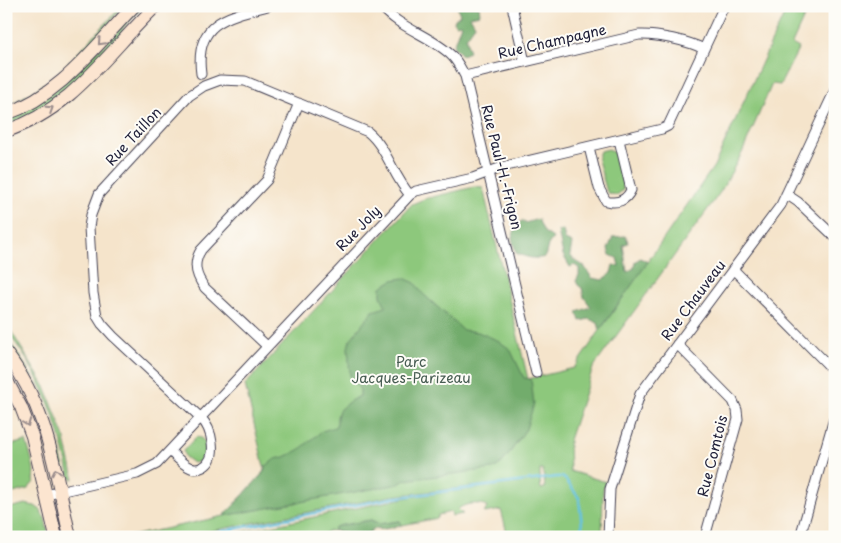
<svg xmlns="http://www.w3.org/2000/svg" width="841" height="543" font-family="'Playpen Sans',sans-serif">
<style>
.green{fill:#8dc87c;stroke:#58755c}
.forest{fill:#72ac6c;stroke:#4a6754}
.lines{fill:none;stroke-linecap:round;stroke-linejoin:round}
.stream{stroke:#64c2e2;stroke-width:2.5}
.street-casing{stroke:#423f51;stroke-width:11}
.secondary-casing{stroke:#423f51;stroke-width:14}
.street{stroke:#fff;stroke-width:9}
.secondary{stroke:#fce5d0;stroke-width:12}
.oneway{stroke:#9a8d8d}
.labels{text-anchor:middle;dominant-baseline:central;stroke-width:4;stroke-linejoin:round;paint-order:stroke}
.street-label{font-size:14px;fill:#22223b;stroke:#fdfcf7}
.park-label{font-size:14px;fill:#475c52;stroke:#fdfcf7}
</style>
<rect width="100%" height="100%" fill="#fdfcf7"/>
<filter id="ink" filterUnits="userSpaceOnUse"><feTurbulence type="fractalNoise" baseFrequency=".02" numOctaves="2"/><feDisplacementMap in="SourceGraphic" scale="10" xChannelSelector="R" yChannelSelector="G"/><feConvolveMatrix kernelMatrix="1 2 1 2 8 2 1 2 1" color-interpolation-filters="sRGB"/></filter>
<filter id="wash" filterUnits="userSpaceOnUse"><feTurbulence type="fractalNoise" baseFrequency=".0096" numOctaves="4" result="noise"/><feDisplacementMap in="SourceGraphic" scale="20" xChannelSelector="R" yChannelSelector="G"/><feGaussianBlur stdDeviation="1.12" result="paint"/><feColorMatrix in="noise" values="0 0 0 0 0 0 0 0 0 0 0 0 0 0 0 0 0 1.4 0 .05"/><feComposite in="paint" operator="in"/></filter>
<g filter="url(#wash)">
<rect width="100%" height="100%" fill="#f5e4cb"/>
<path class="green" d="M122,6H124C88,46 57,86 6,107L32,92L56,76Z
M140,6H144L123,28V34L82,78L47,106L6,126V119L103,46Z
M788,6H809L792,44L799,48L780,85L772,84L742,153L721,191L593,368L569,440L570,471L606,482L603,490L602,537H508L501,510L484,513L487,508L485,505C476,503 466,503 458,509L463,514L452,516L451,512L438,515V518L402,525L400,521L379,524L371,520L338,526L334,528V531H329L323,534L322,537H219L409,497L540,480L541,489L545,488L543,470H540V479L392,496L180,537H127L224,516L265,471L245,385L412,204L424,199L474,187L483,188L528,379L574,368L714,166Z
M609,149L616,154L623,183V190L617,195L610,194L607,192L598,160V156L600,151Z
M6,327L11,331L45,387L64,435L74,479L69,478C69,469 66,460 64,452C54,409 35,365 6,331Z
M6,337C36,376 54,421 64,469L63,473C51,424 38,383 6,342Z
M196,437L201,438L205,442L206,453L199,462L193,463L185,457L183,451Z
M26,441C30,454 36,468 33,480L34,482L28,489L6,495V446Z
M25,504L35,506L42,511L41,513L45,518L49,537H6V509Z"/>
<path class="forest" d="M457,6H479L480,14L470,16L475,25L466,38L469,52L462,55L453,46L461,24L456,25L454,22L455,19L460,15Z
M538,219L544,232L553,238L548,245L545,257C535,260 525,257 516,253L512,238L517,224L522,221L525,223Z
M563,230L565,240L572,243L570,255L574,260L584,266L592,278L603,280L611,273L613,265L619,266L617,258L610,255L608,249L613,237L625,236L627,239L628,243L623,245L627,272L634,268L635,262L640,258L648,262L600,330L598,323L589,319L580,321L577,312L591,307L584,297L582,288L578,285L576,281L579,275V268L574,265L570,267L563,255L558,231Z
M404,278L415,283L422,293L463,330L478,332L497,340L510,349L524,378L531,379L534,404L526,429L509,454L501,464L493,469L405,480L399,484L224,516L265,471V467L275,459L285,457L299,450L322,431L335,427L337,423V417L339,410L350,401L360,396V390L350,376L348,348L350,340L373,311L386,307L381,296V287L393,280Z
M371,520L379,524L400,521L402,525L380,530L379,528L371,530V532L348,537L347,533L334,531V528L338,526Z"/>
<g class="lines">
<path class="stream" d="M193,537L392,498L557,477H562L566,480L579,498L582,526L580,537"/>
</g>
</g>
<g filter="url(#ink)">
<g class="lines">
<g class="street-casing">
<path id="street" d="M381,6C400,29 432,36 452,56C458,62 461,69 465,76L536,373
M512,6L525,62
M201,74C194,22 227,16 268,6
M465,76L639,35C657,34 688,41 704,49
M589,147L599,188L606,201C617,204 626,201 631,190L619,140
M786,194L798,202L835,237
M733,269L835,372
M677,344L733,401L737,410L738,419L705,537
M267,346L205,288C196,276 192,264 201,250L267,180L299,103
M170,451C176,457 183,465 191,468C195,470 199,469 203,467C219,458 212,429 201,418L113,336L102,324L97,316L93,293L89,227L91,215L99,194L189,96L204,86L220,80L245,81L368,132C387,148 393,176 410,195
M46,495L137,474L157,464L410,195L416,191L473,178L502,167L662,129L668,126L724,6
M608,537L610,489L640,394L781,205L835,90
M800,537L835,415"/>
</g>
<g class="secondary-casing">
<path id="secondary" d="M6,114C61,95 95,46 134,6
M6,131C72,110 108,52 156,6
M6,353C48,408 55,471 70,537
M6,379L21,407L32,436L56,537"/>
</g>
<use href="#street" class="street"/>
<use href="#secondary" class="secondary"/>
</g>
<defs><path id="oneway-chevron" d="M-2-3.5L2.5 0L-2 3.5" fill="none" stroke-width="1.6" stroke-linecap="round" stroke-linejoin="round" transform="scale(1.25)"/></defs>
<g class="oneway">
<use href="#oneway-chevron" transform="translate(101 42) rotate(133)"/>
<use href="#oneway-chevron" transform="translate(50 109) rotate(-33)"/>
<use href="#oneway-chevron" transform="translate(27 423) rotate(69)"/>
<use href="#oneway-chevron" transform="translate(56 472) rotate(-102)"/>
</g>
</g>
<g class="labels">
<g class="street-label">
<text transform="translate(552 41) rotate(-13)">Rue Champagne</text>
<text transform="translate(133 136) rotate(-47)">Rue Taillon</text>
<text transform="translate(502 167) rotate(76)">Rue Paul-H.-Frigon</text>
<text transform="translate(358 228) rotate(-46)">Rue Joly</text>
<text transform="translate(693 300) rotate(-53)">Rue Chauveau</text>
<text transform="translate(712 456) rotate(-76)">Rue Comtois</text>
</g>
<g class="park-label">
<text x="411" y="361">Parc<tspan x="411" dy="16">Jacques-Parizeau</tspan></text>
</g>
</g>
<rect width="841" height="543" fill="none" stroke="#fdfcf7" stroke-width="25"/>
</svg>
